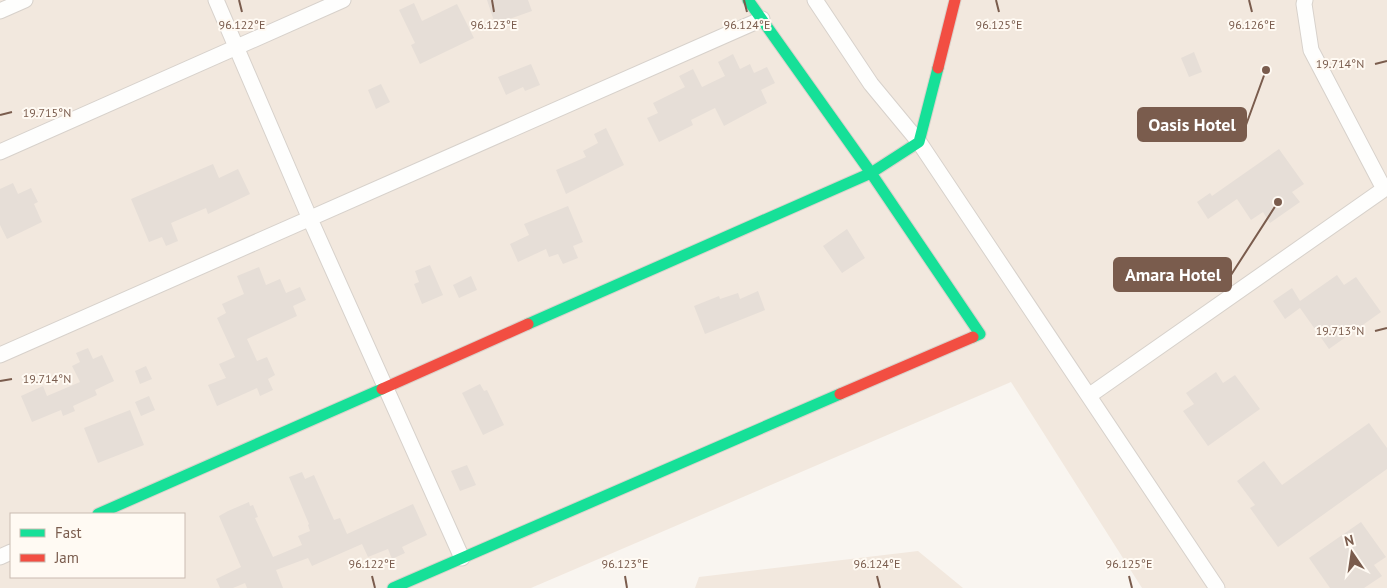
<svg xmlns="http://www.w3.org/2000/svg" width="1387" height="588" font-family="'PT Sans',sans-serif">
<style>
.residential{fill:#f2e8de;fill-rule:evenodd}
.building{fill:#e6ded7}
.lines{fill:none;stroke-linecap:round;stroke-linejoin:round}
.street-casing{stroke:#d7d1cb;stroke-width:17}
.fast-casing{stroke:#d9d2cb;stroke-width:13}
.jam-casing{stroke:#d9d2cb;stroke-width:13}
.street{stroke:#fefefd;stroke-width:15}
.fast{stroke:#16e098;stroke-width:11}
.jam{stroke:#f24e42;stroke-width:11}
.ticks{fill:none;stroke:#7a5c4d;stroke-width:2}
.ticks-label{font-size:12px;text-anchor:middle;fill:#7a5c4d;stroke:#fffaf3;stroke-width:4;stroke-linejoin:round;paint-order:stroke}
.leader{fill:none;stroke:#7a5c4d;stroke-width:2}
.callout-dot{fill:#7a5c4d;stroke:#fffaf3;stroke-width:2}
.callout{fill:#7a5c4d;stroke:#7a5c4d;stroke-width:2}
.callout-label{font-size:18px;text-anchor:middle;font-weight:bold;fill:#fff}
</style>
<rect width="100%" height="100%" fill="#f9f5f0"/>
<path class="residential" d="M0,0H1387V588H1142L1011,382L531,588H0ZM11,514H184V577H11Z
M918,551L963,588H695L699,577Z"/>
<path class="building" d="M487,0H528L532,11L495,24Z
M414,3L422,21L457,4L474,38L420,64L411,45L415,43L399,10Z
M1194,52L1202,72L1189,77L1181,58Z
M733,54L740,69L750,64L754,73L767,67L775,83L761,90L767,103L724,126L715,108L691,120L693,125L659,142L647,118L658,113L653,103L685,87L679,76L693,69L702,87L725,76L718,62Z
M531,64L540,85L525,91L523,87L506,95L498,77Z
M381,84L390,102L376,109L368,90Z
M606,128L624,165L566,194L556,170L586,157L583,151L598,143L594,134Z
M1279,149L1304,184L1292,192L1300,202L1270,223L1263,212L1251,220L1237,199L1208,219L1197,202L1210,193L1212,196Z
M213,164L219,178L238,169L250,194L208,214L206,208L171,223L178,241L166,246L162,237L149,242L131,199Z
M13,183L18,194L31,188L38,202L34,204L42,222L7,239L0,225V189Z
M568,206L583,242L573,246L578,258L563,264L558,254L549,257L546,249L518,262L510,244L529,235L524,224Z
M847,229L865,258L842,273L823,246Z
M430,265L443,295L422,304L414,284L419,282L415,271Z
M259,267L266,285L280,279L286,293L300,287L306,300L293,306L297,316L247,339L257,361L267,357L275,375L268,379L273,390L260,396L257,388L217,406L208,385L226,378L219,364L235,357L217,318L226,313L222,304L244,294L237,276Z
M1337,275L1344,285L1356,277L1381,312L1329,349L1300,308L1285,319L1273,301L1292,288L1300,301Z
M471,276L477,290L459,298L453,285Z
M758,291L765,310L705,334L694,306L719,296L720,299L738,293L740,299Z
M88,348L93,359L102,355L114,381L95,390L97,395L73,406L75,411L63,416L61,410L32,422L21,396L43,386L47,396L80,382L72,366L80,362L76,353Z
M146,366L152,379L140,384L135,371Z
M1216,372L1223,383L1235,375L1260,409L1208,446L1183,411L1194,404L1186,393Z
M480,384L484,391L487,390L504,425L483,435L462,393Z
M149,396L155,410L141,416L135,402Z
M130,410L144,445L98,463L84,428Z
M1369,423L1387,448V469L1278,547L1250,508L1255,505L1237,481L1264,461L1282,485Z
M467,465L476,485L460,491L451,471Z
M302,472L305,479L314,475L334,520L340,518L347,534L413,504L427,535L402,547L405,553L392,559L388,549L368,557L362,544L312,566L308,558L276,570L283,588H247L245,583L233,588H220L216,579L241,567L219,516L228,511L249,502L250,506L253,505L258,517L255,518L273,557L302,545L298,536L310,531L308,525L309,524L289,477Z
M1361,522L1386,557L1374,565L1382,576L1364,588H1330L1309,558Z"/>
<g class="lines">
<g class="street-casing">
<path id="street" d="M216,0L310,219L462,558
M815,0L871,84L919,142L1217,588
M1305,0L1304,4L1311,50L1384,189
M0,11L25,0
M0,152L343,0
M0,355L762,19
M1090,395L1387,187
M0,557L11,552"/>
</g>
<g class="fast-casing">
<path id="fast" d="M748,0L871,173L980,334L973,337
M528,324L871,173L919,142L938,68
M98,514L382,389
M393,588L840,394"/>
</g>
<g class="jam-casing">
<path id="jam" d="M938,68L955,0
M382,389L528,324
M840,394L973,337"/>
</g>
<use href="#street" class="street"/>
<use href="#fast" class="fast"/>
<use href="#jam" class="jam"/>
</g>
<path class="ticks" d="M239,0L242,12M492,0L494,12M744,0L747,12M996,0L999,12M1249,0L1252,12M1375,64L1387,61M0,115L12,112M1375,331L1387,328M0,381L12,379M372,576L375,588M625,576L627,588M877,576L880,588M1129,576L1132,588"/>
<g class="ticks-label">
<text x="242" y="29">96.122°E</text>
<text x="494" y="29">96.123°E</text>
<text x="747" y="29">96.124°E</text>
<text x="999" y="29">96.125°E</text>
<text x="1252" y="29">96.126°E</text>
<text x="1340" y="68">19.714°N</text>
<text x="47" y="117">19.715°N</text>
<text x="1340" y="335">19.713°N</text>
<text x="47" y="383">19.714°N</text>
<text x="372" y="568">96.122°E</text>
<text x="625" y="568">96.123°E</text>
<text x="877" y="568">96.124°E</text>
<text x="1129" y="568">96.125°E</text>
</g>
<path class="leader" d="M1266 70L1246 125M1278 202L1231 275"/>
<g class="callout-dot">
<circle cx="1266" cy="70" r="5"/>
<circle cx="1278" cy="202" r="5"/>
</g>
<g class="callout">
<rect x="1138" y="108" width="108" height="33" rx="5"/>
<rect x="1114" y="258" width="117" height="33" rx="5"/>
</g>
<g class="callout-label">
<text x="1192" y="131">Oasis Hotel</text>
<text x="1173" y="281">Amara Hotel</text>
</g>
<rect x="10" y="513" width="175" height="65" fill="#fffaf3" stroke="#cabbb1"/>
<rect x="20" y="529" width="25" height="8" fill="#16e098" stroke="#cabbb1"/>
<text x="55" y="538" font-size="15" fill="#7a5c4d">Fast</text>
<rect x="20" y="554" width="25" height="8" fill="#f24e42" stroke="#cabbb1"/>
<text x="55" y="563" font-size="15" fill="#7a5c4d">Jam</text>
<g transform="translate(1352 553) rotate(347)" stroke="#fffaf3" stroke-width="4" paint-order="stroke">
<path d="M0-4L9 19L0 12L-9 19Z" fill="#7a5c4d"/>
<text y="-8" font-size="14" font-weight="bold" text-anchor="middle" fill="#7a5c4d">N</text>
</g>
</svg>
